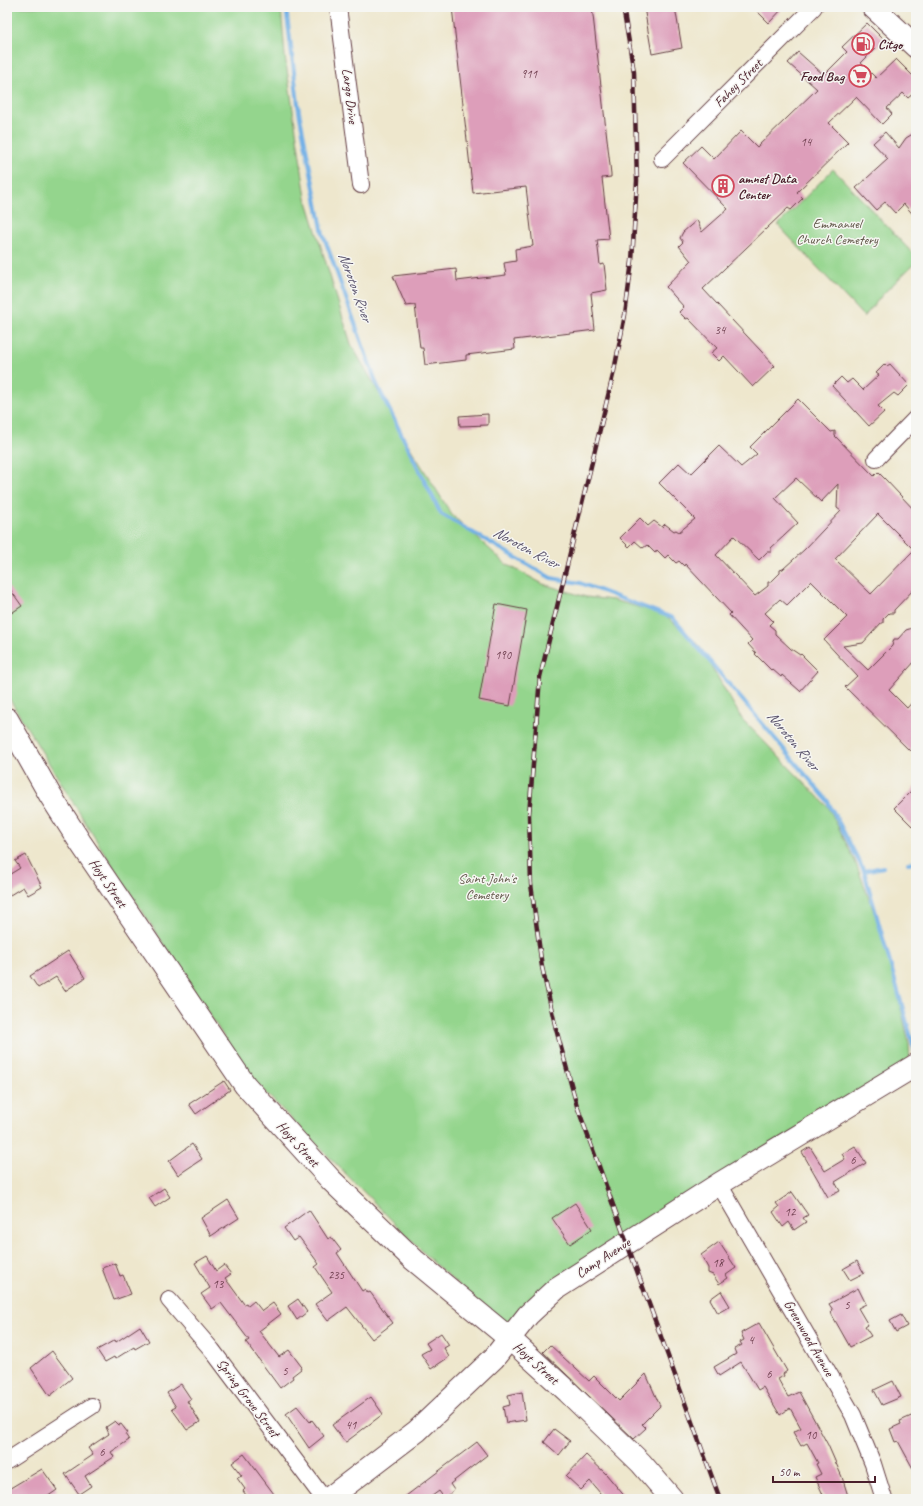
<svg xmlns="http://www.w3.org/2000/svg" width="923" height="1506" font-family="Caveat,sans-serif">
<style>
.green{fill:#94d58d;stroke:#6f7a5c}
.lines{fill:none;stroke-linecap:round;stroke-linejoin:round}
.stream{stroke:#74b1e6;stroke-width:4}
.building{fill:#dd9eba;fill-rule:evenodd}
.street-casing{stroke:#633d43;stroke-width:18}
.secondary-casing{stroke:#633d43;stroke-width:24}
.primary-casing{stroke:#633d43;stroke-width:24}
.street{stroke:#fff;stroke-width:16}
.secondary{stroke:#fff;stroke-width:22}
.primary{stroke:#fff;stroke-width:22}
.rail-casing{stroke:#4a1f2b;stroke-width:4.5}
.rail{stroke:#f6f6f2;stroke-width:3;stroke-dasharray:9;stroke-linecap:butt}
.labels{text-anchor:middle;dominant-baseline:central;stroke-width:3;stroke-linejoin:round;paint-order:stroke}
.number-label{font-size:12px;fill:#6f3f4f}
.poi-label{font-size:14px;font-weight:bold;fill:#4a1f2b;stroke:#f6f6f2;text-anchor:start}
.street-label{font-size:14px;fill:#4a1f2b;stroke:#f6f6f2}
.park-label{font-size:14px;fill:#605648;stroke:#f6f6f2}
.water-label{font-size:15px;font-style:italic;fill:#59526c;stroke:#f6f6f2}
</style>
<rect width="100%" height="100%" fill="#f6f6f2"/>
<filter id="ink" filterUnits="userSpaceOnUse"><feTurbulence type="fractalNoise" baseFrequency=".025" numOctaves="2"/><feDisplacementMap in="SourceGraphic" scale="8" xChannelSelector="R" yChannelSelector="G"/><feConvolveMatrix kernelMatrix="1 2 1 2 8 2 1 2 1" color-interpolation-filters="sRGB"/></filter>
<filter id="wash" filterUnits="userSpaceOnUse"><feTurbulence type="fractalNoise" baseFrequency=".012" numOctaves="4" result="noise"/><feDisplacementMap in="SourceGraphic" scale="16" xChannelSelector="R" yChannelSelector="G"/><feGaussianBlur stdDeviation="0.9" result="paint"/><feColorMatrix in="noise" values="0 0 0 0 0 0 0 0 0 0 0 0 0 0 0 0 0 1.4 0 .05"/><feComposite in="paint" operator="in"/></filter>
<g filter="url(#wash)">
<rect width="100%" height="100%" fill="#eee7cd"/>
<path class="green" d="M7,7H281L285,56L306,198L351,344L411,449L452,515L506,564L543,584L586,597L613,600L664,614L699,645L742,719L829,808L855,861L887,947L909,1043L910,1064L506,1328L434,1263L250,1077L98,843L7,695Z
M833,169L916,257V262L884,293L864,317L778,225Z"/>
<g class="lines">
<path class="stream" d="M286,7L299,112L323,234L377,385L441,514L551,578L580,583L673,618L827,800L864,871L916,1055
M908,863L916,862
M864,871L883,867"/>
</g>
<g id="blocks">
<path class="building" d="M452,7H592L611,174V177L602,178L609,239L597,240L600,265L604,264L607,290L591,293L595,330L514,340L515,349L466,355V360L425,365L423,348H420L415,305L406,306L393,276L456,269L457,281L506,275L504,263L516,261L515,249L533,246L526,187L473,193Z
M644,7H675L682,48L652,54Z
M753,7H784L769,23Z
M867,23L884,40L861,63L876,78L896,59L916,79V91L908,98L903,93L887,108L892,114L882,124L856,97L829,123L848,142L797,192L803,198L791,210L788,208L703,289L775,366L753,387L724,356L719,361L711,353L717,348L688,318L686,319L679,312L684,307L666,287L691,261L679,246L683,242L680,238L683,232L697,220L702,232L728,209L683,163L701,146L714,159L741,131L757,147L817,89L788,63L798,52L824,75L847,52L842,47Z
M885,132L899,148L906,138L916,132V218L904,204L895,213L885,202L876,210L856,188L888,159L873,143Z
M885,364L887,366L890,364L909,385L898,396L894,393L878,406L884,412L869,426L832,386L841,377L847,383L852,379L863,390L879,375L876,373Z
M798,399L831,432L835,431V436L874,476L878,472L885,479L916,512V587L894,610V613H889L883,619V623H881L863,643L843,646L868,670L892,646L894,639H898L906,630L916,627V660L889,690L907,708L916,698V745L910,751L845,687L857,676L824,640L847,617L811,581L787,605L780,599L765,613L773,621L769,625L775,630V634L791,649L800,655L801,654L818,671L800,691L782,675L781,677L772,669L771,670L755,654L756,653L748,644L752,640L729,615L731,613L685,564L684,566L679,561L676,563L668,555L665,558L657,550L655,553L647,545L643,548L635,541L629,547L620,538L640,518L648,526L654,521L662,527L665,524L674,531L676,530L679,532L695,519L659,483L679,463L691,474L719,446L741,467L757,454L750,447ZM796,478L821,502L838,484L837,508L841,511L805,549L783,569L780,570V573L771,582H768V586L755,596L716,555L734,536L759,560L767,552H771V548L798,523L775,498ZM878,514L914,550L871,594L835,559Z
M488,414V425L460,426L459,416Z
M7,585L22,606L7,616Z
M496,604L527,610L510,706L479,700Z
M916,786V830L894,808Z
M26,855L42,887L28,895L23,887L10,895L7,889V876L20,868L15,861Z
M68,951L85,978L65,991L56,977L38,988L30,976Z
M224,1081L230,1090L196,1114L189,1104Z
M192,1144L202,1159L178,1175L169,1161Z
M855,1146L866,1163L835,1182L840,1191L828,1197L802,1152L810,1147L825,1171L845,1159L842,1154Z
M164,1188L170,1197L155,1207L149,1198Z
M792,1192L808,1215L803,1218L806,1222L794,1230L789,1222L783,1227L773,1212L779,1207L776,1203Z
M228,1200L239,1218L211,1236L201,1218Z
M575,1203L592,1229L570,1244L552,1218Z
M309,1210L328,1239L331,1237L341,1250L337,1253L362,1291L365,1289L368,1293L370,1292L393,1323L372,1339L347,1307L328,1321L315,1304L332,1292L315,1267L319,1264L299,1237L293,1241L284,1228Z
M719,1242L736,1268L726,1275L728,1278L719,1284L713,1275L708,1273V1268L701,1255Z
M207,1256L216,1271L224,1265L231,1274L225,1278L244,1304L246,1303L248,1306L254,1301L262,1311L273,1303L281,1314L259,1331L279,1357L289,1350L301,1366L300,1367L301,1369L292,1376L293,1378L280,1388L246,1342L249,1340L221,1303L212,1309L201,1294L210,1288L195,1263Z
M857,1261L864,1273L850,1280L843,1269Z
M115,1263L120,1276L123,1275L131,1294L114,1300L102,1268Z
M858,1288L866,1304L858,1308L868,1325L865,1327L871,1336L850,1347L832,1315L831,1311L833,1310L829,1304Z
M721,1291L730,1306L718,1313L710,1299Z
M298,1299L307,1312L297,1320L288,1306Z
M901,1315L907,1326L896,1332L890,1321Z
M759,1323L787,1371L783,1374L784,1376L778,1379L788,1397L799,1392L828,1445L842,1477L849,1499H825L815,1477L821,1474L816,1464L818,1463L807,1443L801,1446L793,1432L801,1428L790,1408L780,1415L763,1387L758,1390L741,1362L719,1376L714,1367L736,1354L734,1349L742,1345L740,1342L744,1340L741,1333Z
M140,1326L149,1341L135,1349L134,1347L115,1359L114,1357L105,1362L97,1350L115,1340L116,1342Z
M441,1333L449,1345L444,1348L449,1357L431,1369L421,1354L430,1349L426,1343Z
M550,1345L589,1381L594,1376L619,1401L646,1374L660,1406L642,1424L646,1428L634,1439L543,1352Z
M52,1351L72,1378L50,1396L31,1368Z
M893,1381L901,1397L882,1405L874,1390Z
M181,1384L191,1399L187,1401L200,1422L187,1430L172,1409L176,1407L167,1393Z
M522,1392L526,1420L506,1423L503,1407L510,1405L508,1395Z
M371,1397L383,1414L346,1442L344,1441L332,1425Z
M297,1406L310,1422L312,1420L324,1436L309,1448L286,1414Z
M916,1414V1474L898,1441L895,1442L890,1429L901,1424L900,1421Z
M115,1421L119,1425L121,1424L128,1433L125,1434L129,1440L111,1452L114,1457L85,1476L91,1486L79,1494L65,1474L93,1455L88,1448L109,1434L106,1427Z
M554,1429L570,1441L559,1455L544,1442Z
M477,1442L487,1455L450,1484L454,1490L444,1498L439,1491L428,1499H402Z
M244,1454L274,1494L267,1499H249L243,1491L245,1489L237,1478L242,1476L232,1463Z
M586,1455L606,1474L627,1499H605L590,1481L581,1490L566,1476Z
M42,1469L57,1490L44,1499H7V1490Z"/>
</g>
</g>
<g filter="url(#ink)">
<use href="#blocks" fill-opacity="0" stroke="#633d43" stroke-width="1"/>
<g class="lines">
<g class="street-casing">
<path id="street" d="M338,7L361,185
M662,159L814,7
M876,459L916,418
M719,1184L853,1415L873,1464L884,1499
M169,1300L212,1350L324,1499
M7,1461L92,1406"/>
</g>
<g class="secondary-casing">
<path id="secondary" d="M873,7L916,47
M328,1499L417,1431L494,1358L528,1315L557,1288L719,1184L916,1065"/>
</g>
<g class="primary-casing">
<path id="primary" d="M7,719L50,795L80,842L245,1085L331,1180L414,1260L510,1339L568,1392L641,1463L672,1499"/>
</g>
<use href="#street" class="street"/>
<use href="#secondary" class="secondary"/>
<use href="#primary" class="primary"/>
<g class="rail-casing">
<path id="rail" d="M623,7L634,72L637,181L632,261L625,315L614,371L540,677L529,815L531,884L542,967L556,1029L577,1106L720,1499"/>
</g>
<use href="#rail" class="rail"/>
</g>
</g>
<defs>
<g id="fuel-ring" transform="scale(1.15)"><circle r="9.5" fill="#f6f6f2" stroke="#d1495b" stroke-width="1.5"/><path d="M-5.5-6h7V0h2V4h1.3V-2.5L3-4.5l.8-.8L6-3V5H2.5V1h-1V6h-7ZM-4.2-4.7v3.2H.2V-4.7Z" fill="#d1495b"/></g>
<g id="supermarket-ring" transform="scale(1.15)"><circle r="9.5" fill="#f6f6f2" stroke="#d1495b" stroke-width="1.5"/><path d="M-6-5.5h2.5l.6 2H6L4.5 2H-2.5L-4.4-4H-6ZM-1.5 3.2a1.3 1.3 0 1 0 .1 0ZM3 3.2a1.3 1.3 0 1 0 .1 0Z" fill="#d1495b"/></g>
<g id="building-ring" transform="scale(1.15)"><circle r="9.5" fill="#f6f6f2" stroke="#d1495b" stroke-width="1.5"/><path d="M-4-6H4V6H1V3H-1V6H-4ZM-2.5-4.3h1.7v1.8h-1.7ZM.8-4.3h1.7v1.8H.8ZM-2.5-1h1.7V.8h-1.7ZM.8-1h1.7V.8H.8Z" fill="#d1495b"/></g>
</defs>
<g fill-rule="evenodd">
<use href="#fuel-ring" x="863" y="44"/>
<use href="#supermarket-ring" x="860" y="76"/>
<use href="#building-ring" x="723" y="186"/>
</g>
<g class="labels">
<g class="number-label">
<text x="529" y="74">911</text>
<text x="806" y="142">14</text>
<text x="720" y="330">34</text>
<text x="503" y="655">190</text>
<text x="853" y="1160">6</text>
<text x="790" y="1212">12</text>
<text x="718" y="1263">18</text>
<text x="336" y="1275">235</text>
<text x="218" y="1284">13</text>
<text x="847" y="1305">5</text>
<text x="751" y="1340">4</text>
<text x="285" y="1371">5</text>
<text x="769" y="1374">6</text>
<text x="351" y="1425">41</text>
<text x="811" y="1435">10</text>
<text x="102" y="1452">6</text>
</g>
<g class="poi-label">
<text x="878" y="44">Citgo</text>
<text x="844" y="76" text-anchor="end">Food Bag</text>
<text x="738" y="178">amnet Data<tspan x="738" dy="16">Center</tspan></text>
</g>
<g class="street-label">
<text transform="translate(738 83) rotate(-45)">Fahey Street</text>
<text transform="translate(350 96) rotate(83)">Largo Drive</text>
<text transform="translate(108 883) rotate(56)">Hoyt Street</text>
<text transform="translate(298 1144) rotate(48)">Hoyt Street</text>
<text transform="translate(603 1258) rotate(-33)">Camp Avenue</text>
<text transform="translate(809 1338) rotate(60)">Greenwood Avenue</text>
<text transform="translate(536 1363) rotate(42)">Hoyt Street</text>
<text transform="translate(248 1398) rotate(53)">Spring Grove Street</text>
</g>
<g class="park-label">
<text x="837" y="223">Emmanuel<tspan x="837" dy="16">Church Cemetery</tspan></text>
<text x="487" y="878">Saint John's<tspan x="487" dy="16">Cemetery</tspan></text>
</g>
<g class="water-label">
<text transform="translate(355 287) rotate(70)">Noroton River</text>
<text transform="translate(526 548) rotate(28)">Noroton River</text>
<text transform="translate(793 741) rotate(50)">Noroton River</text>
</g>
</g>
<rect width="923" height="1506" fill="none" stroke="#f6f6f2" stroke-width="24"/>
<path d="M773 1476v6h102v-6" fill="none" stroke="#4a1f2b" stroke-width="2"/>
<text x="779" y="1476" font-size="12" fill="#4a1f2b" stroke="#f6f6f2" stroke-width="3" paint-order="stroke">50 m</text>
</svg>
